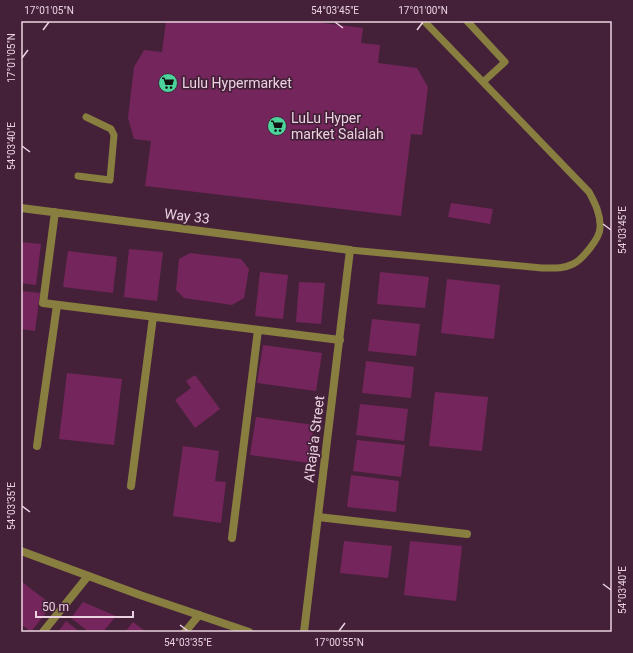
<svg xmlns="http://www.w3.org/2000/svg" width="633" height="653" font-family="Roboto,sans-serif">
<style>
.building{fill:#74255c}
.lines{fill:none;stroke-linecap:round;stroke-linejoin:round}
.service{stroke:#877e3f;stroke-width:7}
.minor{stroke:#877e3f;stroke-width:8}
.tertiary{stroke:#877e3f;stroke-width:8}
.ticks{fill:none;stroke:#ead2e0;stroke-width:1.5}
.labels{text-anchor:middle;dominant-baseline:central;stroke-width:3.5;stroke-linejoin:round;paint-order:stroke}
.poi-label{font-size:14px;fill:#ead2e0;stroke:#452139;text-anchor:start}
.street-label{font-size:14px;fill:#ead2e0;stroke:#452139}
.neatline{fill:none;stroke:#ead2e0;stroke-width:1.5}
.ticks-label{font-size:10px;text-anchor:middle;fill:#ead2e0}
</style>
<rect width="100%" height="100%" fill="#452139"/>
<path class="building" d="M166,21H306L363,28L361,43L380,45L378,63L417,68L428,87L422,135L411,134L401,216L145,186L151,141L134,139L128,118L134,67L144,50L162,52Z
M451,203L493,209L490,224L448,217Z
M21,242L41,244L36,285L21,283Z
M129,249L163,252L157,301L124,297Z
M68,251L117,257L113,293L63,287Z
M190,253L241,259L249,269L244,298L232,305L184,298L176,290L179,259Z
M260,272L288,275L283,319L255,316Z
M380,272L429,277L425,308L377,304Z
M447,279L500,285L494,339L441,333Z
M299,282L325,283L321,324L296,322Z
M21,291L40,293L35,331L21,329Z
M372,319L420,324L416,356L368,351Z
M263,345L322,353L316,391L257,383Z
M366,361L414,367L411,398L362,393Z
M67,373L122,379L114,445L59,439Z
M195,375L220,409L195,428L175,400L191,388L186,381Z
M435,392L488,397L482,451L429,446Z
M360,404L408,409L404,441L356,435Z
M256,417L314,425L309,463L250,455Z
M357,440L405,445L401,477L353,471Z
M183,446L219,451L215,481L226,482L221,523L173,516Z
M351,475L399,481L396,512L347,507Z
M344,541L392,546L388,578L340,573Z
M410,541L462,546L456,601L404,595Z
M22,582L52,605L31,632L21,624V584Z
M83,602L116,616L103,632H89L71,618Z
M66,621L80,632H58Z
M133,622L146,632H125Z"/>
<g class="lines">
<path class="service" d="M467,21L505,62L483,82
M78,176L110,180L114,135L111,129L86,117
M350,250L542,268C553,268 563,269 573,264C582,260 600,238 600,228C601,215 595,203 589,192L424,21"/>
<path class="minor" d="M21,208L350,250L304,632
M55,212L43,303L340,340
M37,446L57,305
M131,486L153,317
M318,517L467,534
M232,538L258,330
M43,632L88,576
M185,632L199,615"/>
<path class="tertiary" d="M21,551L140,595L249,632"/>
</g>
<path class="ticks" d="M335,22L343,28M43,30L49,22M417,30L423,22M22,58L28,50M22,146L30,152M603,224L611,230M22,506L30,512M603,584L611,590M180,625L188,631M339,631L345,623"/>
<defs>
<g id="supermarket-disc" transform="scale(1)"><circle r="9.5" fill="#4cd39b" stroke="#452139"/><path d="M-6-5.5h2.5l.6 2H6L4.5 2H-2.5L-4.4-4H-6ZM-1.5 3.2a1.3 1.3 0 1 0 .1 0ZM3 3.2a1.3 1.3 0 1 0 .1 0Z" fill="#111"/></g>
</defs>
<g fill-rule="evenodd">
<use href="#supermarket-disc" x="168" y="83"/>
<use href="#supermarket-disc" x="277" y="126"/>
</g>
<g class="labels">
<g class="poi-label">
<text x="182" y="83">Lulu Hypermarket</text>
<text x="291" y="118">LuLu Hyper<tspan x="291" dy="16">market Salalah</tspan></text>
</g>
<g class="street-label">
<text transform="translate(187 216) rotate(7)">Way 33</text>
<text transform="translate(314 439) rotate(-83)">A'Raja'a Street</text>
</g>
</g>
<rect width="633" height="653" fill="none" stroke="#452139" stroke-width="44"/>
<path d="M36 611v6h97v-6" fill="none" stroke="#ead2e0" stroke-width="2"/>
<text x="42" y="611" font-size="12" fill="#ead2e0" stroke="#452139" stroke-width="3" paint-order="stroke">50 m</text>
<rect x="22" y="22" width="589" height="609" class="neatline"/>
<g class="ticks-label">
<text x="49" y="14">17°01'05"N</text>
<text x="335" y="14">54°03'45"E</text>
<text x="423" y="14">17°01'00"N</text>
<text transform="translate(11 58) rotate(-90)" y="4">17°01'05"N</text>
<text transform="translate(11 146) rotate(-90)" y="4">54°03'40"E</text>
<text transform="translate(622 230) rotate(-90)" y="4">54°03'45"E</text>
<text transform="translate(11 506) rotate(-90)" y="4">54°03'35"E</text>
<text transform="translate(622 590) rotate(-90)" y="4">54°03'40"E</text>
<text x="188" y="646">54°03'35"E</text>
<text x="339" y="646">17°00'55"N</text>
</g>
</svg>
